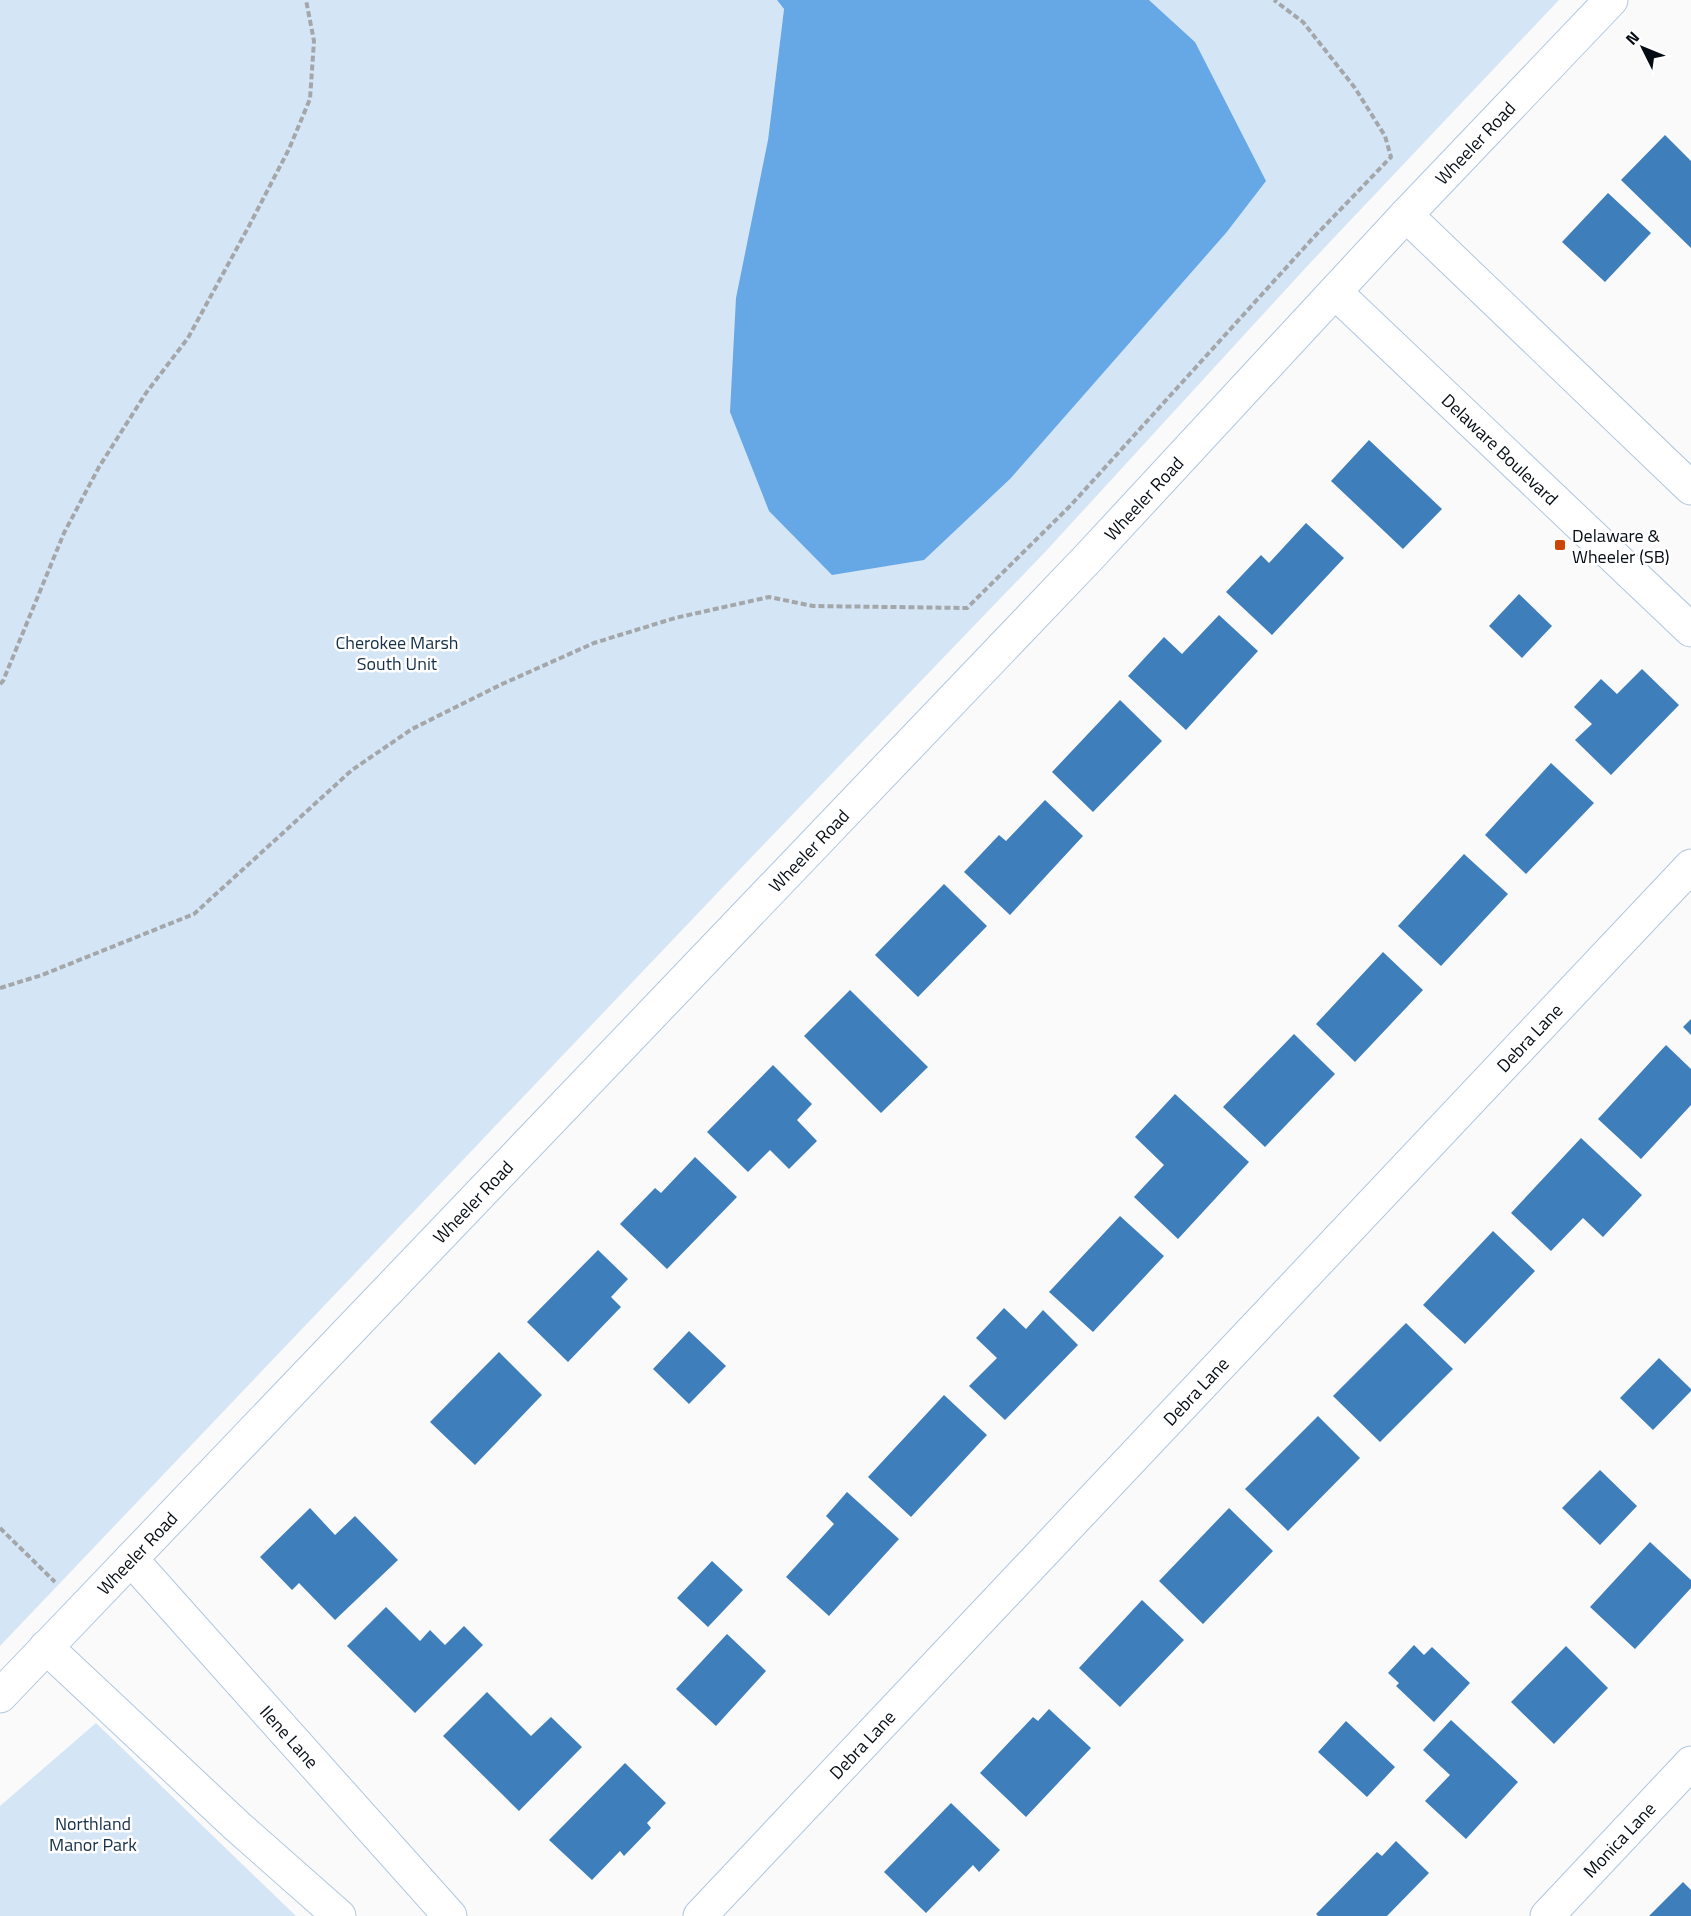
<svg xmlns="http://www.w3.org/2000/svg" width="1691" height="1916" font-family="'Titillium Web',sans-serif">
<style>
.green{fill:#d4e5f6}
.water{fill:#66a7e6}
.building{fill:#3e7ebb}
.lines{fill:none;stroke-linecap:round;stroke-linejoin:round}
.minor-casing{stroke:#b0c7de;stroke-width:35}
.tertiary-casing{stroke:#b0c7de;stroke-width:35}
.path{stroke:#a4a7aa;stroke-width:4;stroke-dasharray:6 3;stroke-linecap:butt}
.minor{stroke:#fff;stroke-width:33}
.tertiary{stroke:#fff;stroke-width:33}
.poi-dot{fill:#cb4507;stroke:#fff;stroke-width:2}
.labels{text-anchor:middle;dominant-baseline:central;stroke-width:5;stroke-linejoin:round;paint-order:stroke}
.street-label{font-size:18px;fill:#050c14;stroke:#fff}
.poi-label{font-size:18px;fill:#050c14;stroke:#fff;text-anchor:start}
.park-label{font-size:18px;fill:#142f49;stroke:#fff}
</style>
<rect width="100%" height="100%" fill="#fafafa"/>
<path class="green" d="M0,0H777L784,9L768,140L1011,478L1226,233L1195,42L1149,0H1559L1311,262L1046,551L743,866L0,1646Z
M96,1723L296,1916H0V1806Z"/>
<path class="water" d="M777,0H1149L1195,42L1266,181L1226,233L1011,478L924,560L832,575L769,511L730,412L736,298L768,140L784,9Z"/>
<path class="building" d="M1665,135L1691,161V248L1621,180Z
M1608,193L1651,233L1605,282L1562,242Z
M1369,440L1442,509L1403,549L1331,481Z
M1306,523L1344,558L1272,635L1226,592L1261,555L1269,563Z
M1519,594L1552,626L1522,658L1489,626Z
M1219,615L1258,651L1186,730L1128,676L1164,637L1182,654Z
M1642,669L1679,705L1611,775L1575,740L1592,724L1574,707L1601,679L1617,694Z
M1120,700L1162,741L1093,812L1052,772Z
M1551,763L1594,803L1526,874L1485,835Z
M1045,800L1083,836L1010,915L964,872L999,835L1006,841Z
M1464,854L1508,894L1441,966L1398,926Z
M944,884L987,926L918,997L875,955Z
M1383,952L1423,990L1355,1062L1316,1024Z
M850,990L928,1067L881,1113L804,1036Z
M1691,1019V1035L1683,1027Z
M1294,1034L1335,1074L1265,1147L1223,1107Z
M1666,1045L1691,1069V1105L1641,1159L1598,1119Z
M773,1065L812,1104L797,1120L817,1141L789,1169L770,1150L748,1172L707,1132Z
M1175,1094L1249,1162L1178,1239L1134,1197L1164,1165L1135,1137Z
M1581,1138L1642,1195L1603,1237L1583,1218L1551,1251L1511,1213Z
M695,1157L737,1197L667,1269L620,1224L655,1188L661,1193Z
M1120,1216L1164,1256L1093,1332L1049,1292Z
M1493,1231L1535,1271L1465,1344L1423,1305Z
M598,1250L628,1279L611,1297L621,1307L568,1362L527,1322Z
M1004,1308L1026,1329L1043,1310L1078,1345L1005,1420L969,1386L997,1358L976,1338Z
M1406,1323L1453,1369L1380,1442L1333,1396Z
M689,1331L726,1366L689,1404L653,1369Z
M499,1352L542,1395L475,1465L430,1422Z
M1659,1358L1691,1389V1391L1653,1430L1620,1398Z
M944,1395L987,1435L911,1517L868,1477Z
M1318,1416L1360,1458L1288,1531L1245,1489Z
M1600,1470L1637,1506L1600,1545L1562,1508Z
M847,1492L899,1539L829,1616L786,1577L834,1524L826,1516Z
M310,1508L335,1535L355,1516L398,1560L335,1620L299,1583L292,1590L260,1557Z
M1229,1508L1273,1551L1203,1624L1159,1581Z
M1650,1542L1691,1580V1588L1635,1649L1590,1607Z
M712,1561L743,1590L708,1627L677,1598Z
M1142,1600L1184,1640L1120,1707L1079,1668Z
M386,1607L420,1641L430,1630L445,1645L464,1626L483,1645L415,1713L347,1646Z
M727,1634L766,1671L716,1726L676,1689Z
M1414,1645L1424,1655L1432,1647L1470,1683L1434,1722L1396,1686L1399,1683L1388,1673Z
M1566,1646L1608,1688L1554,1744L1511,1702Z
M487,1692L531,1736L551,1717L582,1747L519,1811L443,1736Z
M1049,1709L1091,1748L1026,1817L980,1773L1033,1717L1038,1721Z
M1451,1720L1518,1782L1466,1839L1425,1801L1450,1775L1423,1750Z
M1346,1721L1395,1767L1367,1797L1318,1752Z
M625,1763L666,1803L647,1823L651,1828L624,1856L620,1851L592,1880L549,1840Z
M951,1803L1000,1850L979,1872L973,1865L926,1913L884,1872Z
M1396,1841L1429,1873L1387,1916H1318L1316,1914L1377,1852L1382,1856Z
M1683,1882L1691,1890V1916H1649Z"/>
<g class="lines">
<g class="minor-casing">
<g id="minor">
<path d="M1406,215L1691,488"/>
<path id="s1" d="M1335,292L1691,630"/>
<path id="s2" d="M131,1559L450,1916"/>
<path d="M46,1647L237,1826L339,1916"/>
<path id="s3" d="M700,1916L1691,866"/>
<path id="s4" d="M1547,1916L1691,1763"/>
</g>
</g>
<g class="tertiary-casing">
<g id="tertiary">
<path id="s5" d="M0,1696L1089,557L1406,215L1611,0"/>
</g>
</g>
<path class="path" d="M0,684L3,681L64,533L99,467L146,393L188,338L249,226L289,149L310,99L314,41L306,0
M0,988L42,975L194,914L352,770L412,729L500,685L594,643L675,618L769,597L813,606L967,608L1071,505L1313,238L1391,157L1385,136L1355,88L1303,22L1274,0
M0,1528L55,1582"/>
<use href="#minor" class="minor"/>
<use href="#tertiary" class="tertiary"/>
</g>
<rect class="poi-dot" x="1554" y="539" width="12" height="12" rx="3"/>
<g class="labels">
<g class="street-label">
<text stroke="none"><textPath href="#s5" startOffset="2142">Wheeler Road</textPath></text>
<text stroke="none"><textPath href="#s1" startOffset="228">Delaware Boulevard</textPath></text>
<text stroke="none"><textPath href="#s5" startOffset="1656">Wheeler Road</textPath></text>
<text stroke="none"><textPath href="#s5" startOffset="1170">Wheeler Road</textPath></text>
<text stroke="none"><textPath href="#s3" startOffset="1208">Debra Lane</textPath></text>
<text stroke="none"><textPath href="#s5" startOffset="684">Wheeler Road</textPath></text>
<text stroke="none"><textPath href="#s3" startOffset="722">Debra Lane</textPath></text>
<text stroke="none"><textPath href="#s5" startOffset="198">Wheeler Road</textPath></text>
<text stroke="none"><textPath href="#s2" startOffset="238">Ilene Lane</textPath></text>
<text stroke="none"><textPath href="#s3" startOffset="236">Debra Lane</textPath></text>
<text stroke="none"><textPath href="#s4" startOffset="105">Monica Lane</textPath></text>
</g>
<g class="poi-label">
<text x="1572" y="535">Delaware &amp;<tspan x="1572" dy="21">Wheeler (SB)</tspan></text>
</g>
<g class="park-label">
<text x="397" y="642">Cherokee Marsh<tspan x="397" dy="21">South Unit</tspan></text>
<text x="93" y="1823">Northland<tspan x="93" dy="21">Manor Park</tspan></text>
</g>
</g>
<g transform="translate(1643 48) rotate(313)" stroke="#ffffff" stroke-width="4.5" paint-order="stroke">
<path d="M0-4.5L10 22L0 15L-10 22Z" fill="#050c14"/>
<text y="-9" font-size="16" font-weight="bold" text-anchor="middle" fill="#050c14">N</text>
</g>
</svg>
